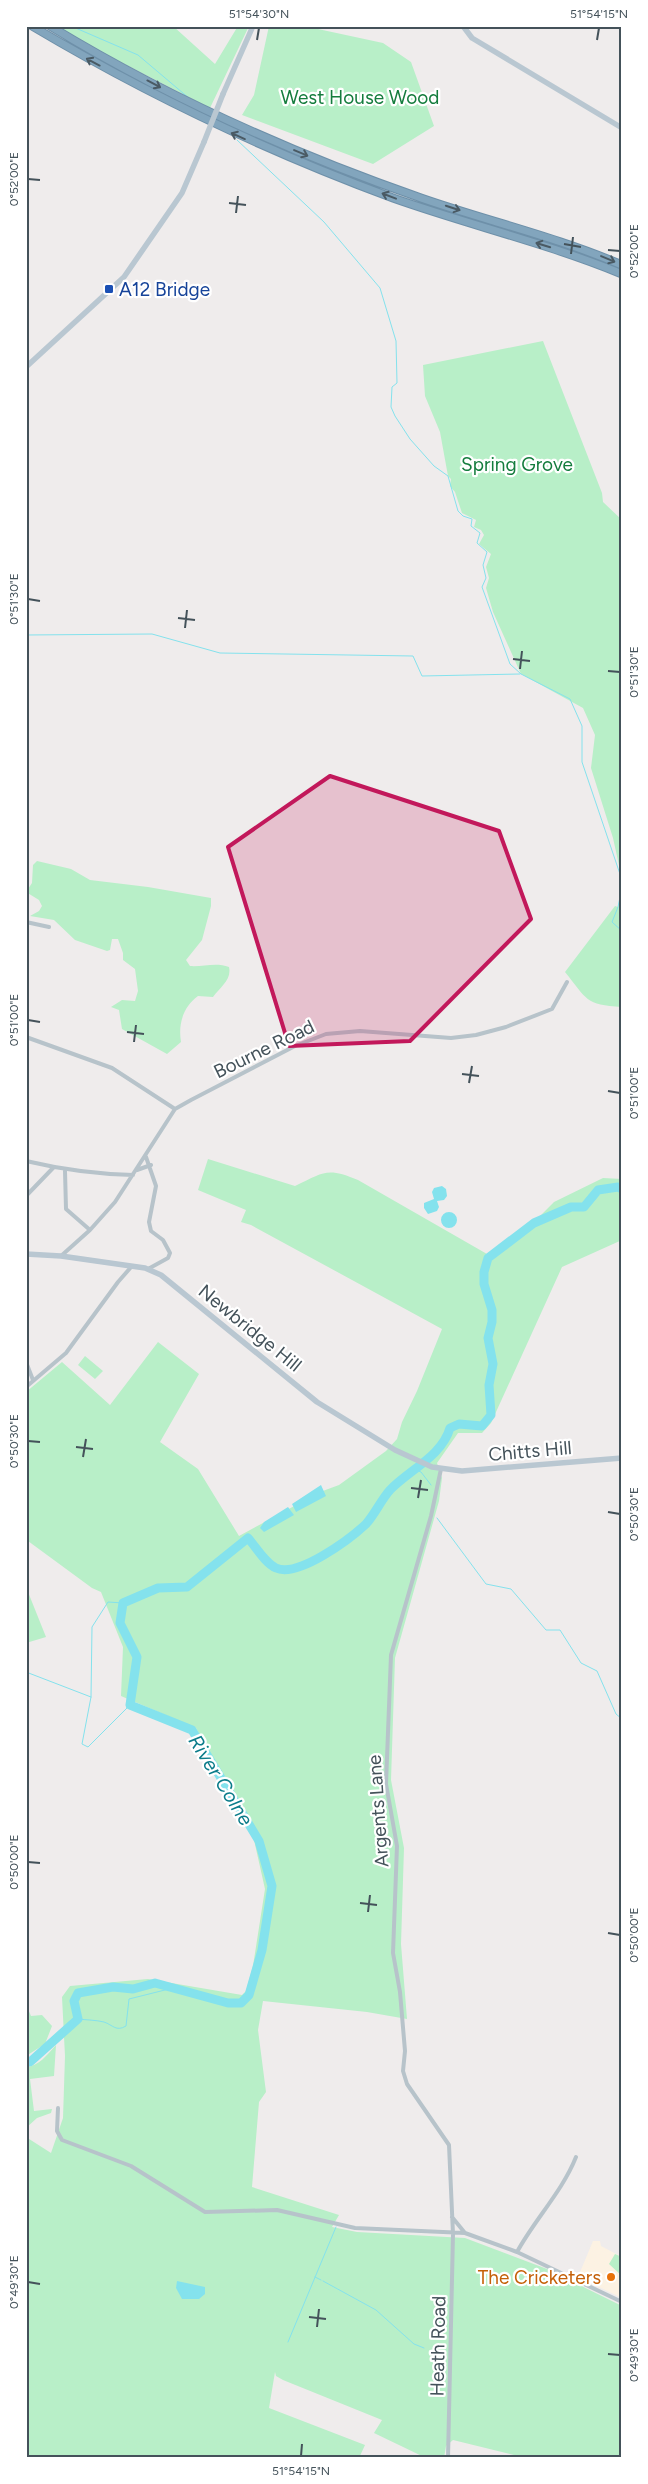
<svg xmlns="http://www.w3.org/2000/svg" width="648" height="2484" font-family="Figtree,sans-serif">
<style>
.commercial{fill:#fcf2e3}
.green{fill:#b8efc8}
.water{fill:#84e2ed}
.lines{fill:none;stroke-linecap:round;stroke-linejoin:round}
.stream{stroke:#84e2ed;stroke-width:1}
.river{stroke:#84e2ed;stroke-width:9}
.highway-casing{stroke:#6e90a9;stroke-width:9}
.street{stroke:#b7c3ca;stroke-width:4}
.secondary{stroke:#b9c7d1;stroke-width:5.5}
.highway{stroke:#82a5bd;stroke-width:7}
.secondary-bridge{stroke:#b9c7d1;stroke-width:5.5}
.oneway{stroke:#4a5a64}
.marked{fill:#c2185b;fill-opacity:0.2;stroke:#c2185b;stroke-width:4;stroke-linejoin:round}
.ticks{fill:none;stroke:#44525a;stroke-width:2}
.transit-dot{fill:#1a4fb4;stroke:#fff;stroke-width:2}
.food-dot{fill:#e8710a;stroke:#fff;stroke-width:2}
.labels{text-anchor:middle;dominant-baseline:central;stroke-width:4.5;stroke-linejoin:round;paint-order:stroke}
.park-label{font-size:19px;fill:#147c3d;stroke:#fff}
.transit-label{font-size:19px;fill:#164399;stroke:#fff;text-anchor:start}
.street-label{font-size:19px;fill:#44525a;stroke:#fff}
.food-label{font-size:19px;fill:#c56008;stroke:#fff;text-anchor:end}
.water-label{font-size:20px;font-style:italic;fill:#0b7c8a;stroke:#fff}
.neatline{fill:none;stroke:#44525a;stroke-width:2}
.ticks-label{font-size:12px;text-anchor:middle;fill:#44525a}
</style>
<rect width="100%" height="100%" fill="#efecec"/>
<path class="commercial" d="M593,2241H600L601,2246L622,2257V2298L578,2277Z"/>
<path class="green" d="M50,26H173L215,64L238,26H249L210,108Z
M269,26H304L383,43L411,62L434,126L373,164L242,115L254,95Z
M543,341L602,493L603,502L622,520V879L613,838L591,768L595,735L583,708L521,674L493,612L486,588L489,578L486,567L491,554L479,544L484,535L481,530L474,527L476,520L462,513L455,492L450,486L451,479L448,476L440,432L425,396L423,365Z
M37,861L71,869L90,880L148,887L211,898V906L202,940L186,960L190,966C203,967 216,962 229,967C232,980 220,987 213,997L198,996C183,1007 178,1024 181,1042L167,1054L122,1029L119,1010L111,1007L122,1000L135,1001L138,991L135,969L123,960V953L118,939H112L110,950L107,951L75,940L54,920L30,916L39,911L42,906L39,900L26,892L32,883L33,865Z
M622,887V1007C585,1005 587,999 565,972L615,906L618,907Z
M208,1159L295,1186C324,1172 327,1167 358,1180L487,1254L539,1217L554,1202L603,1178L622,1179V1240L562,1267L491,1423L482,1433H458L437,1463L442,1478L439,1501L395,1658L391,1780L404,1848L401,1944L407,2019L367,2012L263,2001L258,2030L266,2092L259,2102L252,2187L339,2215L332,2227L357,2232L465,2238L547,2269L622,2306V2458H526L453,2440L446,2446L444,2458H426L374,2433L382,2420L283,2380L276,2376L275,2372L269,2408L365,2445L359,2458H26V2137L51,2153L63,2118L65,2056L62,1997L70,1986L148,1979L242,1995L246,1991L253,1966L265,1889L254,1840L196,1728L121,1696L123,1647L101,1592L92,1588L28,1541L26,1545V1392L62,1362L110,1405L158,1342L199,1374L160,1442L198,1469L239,1536L320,1492L339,1485L386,1451L397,1439L402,1422L417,1391L442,1329L251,1225L241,1222L246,1210L198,1190Z
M85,1356L103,1371L95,1379L78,1365Z
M26,1587L46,1637L26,1643Z
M26,2004L31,2016L42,2015L52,2026L45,2044L26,2056Z
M56,2045L54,2076L30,2079L34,2111L52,2109L51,2113L37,2118L26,2128V2067C39,2066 47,2055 56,2045Z
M615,2254L622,2257V2276L609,2264Z"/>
<path class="water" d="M442,1186L446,1189L447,1196L444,1200L437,1201L439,1207L437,1211L428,1214L424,1208V1203L434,1199L432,1192L434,1188Z
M441 1220a8 8 0 1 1 16 0a8 8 0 1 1-16 0Z
M321,1485L326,1496L296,1512L292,1504Z
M288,1507L294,1515L264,1532L260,1528L264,1522Z
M177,2281L205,2287V2294L199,2299H182L176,2288Z"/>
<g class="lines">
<path class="stream" d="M71,26L138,55L190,99
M237,140L324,222L380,288L396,341L397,383L392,387L391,407L395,416L410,439L434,466L448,476L458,511L463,516L472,519L471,526L480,533L477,543L487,552L483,565L486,578L482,587L510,664L521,674L570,699L582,726V762L622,880
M26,635L152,634L220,653L413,656L422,676L520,674
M622,887L618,907L612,922L622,931
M416,1470L421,1472L431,1485
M437,1518L486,1584L511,1589L546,1630H560L581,1663L597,1671L616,1714L622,1719
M123,1603L108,1602L92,1627L91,1697L82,1744L88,1747L130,1705
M26,1672L91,1697
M78,2019C86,2020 96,2020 104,2022C113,2025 116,2032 126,2026L129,1999L173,1988
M315,2277L321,2280
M323,2281L376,2310L414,2344L424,2348
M288,2342L336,2227"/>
<path class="river" d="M26,2062H30L78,2019L74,2001L78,1993L113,1987L133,1989L155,1983L228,2003H241L249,1995L262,1950L272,1886L259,1841L192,1730L130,1705L137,1657L120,1623L123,1603L158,1588L187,1587L248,1538C256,1547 265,1563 276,1568C298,1578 350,1539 366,1524C375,1514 381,1500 390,1490C409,1470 442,1456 450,1428L459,1424L482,1426L491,1415L489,1385L493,1364L488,1338L492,1322V1310L484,1284V1272L488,1258L534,1223L571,1207H584L598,1190L618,1187L622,1189"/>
<g class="highway-casing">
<path id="highway" d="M32,26C148,95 266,151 393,198C469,225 547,243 622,274
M50,26C167,97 291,153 421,198C487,221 557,237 622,265"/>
</g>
<path class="street" d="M26,922L49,927
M26,1037L112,1068L175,1109
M146,1157L156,1186L149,1222L151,1231L163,1240L170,1253L168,1258L148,1269
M26,1161C64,1170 94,1174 133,1175
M137,1170L151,1165
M65,1171L66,1209L90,1230
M26,1196L53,1168
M61,1256L90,1230L115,1202L175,1109L191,1100L295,1046L326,1034L360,1031L451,1038L476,1035L506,1027L552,1009L567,982
M26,1362L33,1380
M26,1387L66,1353L118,1282L132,1266
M441,1469L431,1516L391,1655L386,1784L397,1846L393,1953L400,1992L405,2051L403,2071L407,2084L449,2145L453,2234L448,2458
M58,2108L57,2131L62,2140L131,2166L205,2212L277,2210L355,2228L465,2233L517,2252L622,2302
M452,2217L465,2233
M621,2224H622
M517,2252C535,2219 562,2192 576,2157"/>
<path class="secondary" d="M463,26L472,38L622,128
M223,94L253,26
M26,367L124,277L182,193L204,142
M26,1254L61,1256L145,1268L161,1275L317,1402L395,1450L432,1467L462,1471L622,1458"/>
<use href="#highway" class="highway"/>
<path class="secondary-bridge" d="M204,142L223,94"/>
</g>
<defs><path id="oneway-shaft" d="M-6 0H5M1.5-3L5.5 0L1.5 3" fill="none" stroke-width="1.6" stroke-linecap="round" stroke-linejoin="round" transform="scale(1.25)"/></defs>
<g class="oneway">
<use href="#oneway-shaft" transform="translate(93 62) rotate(-152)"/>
<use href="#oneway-shaft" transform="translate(154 84) rotate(28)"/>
<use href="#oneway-shaft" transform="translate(238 136) rotate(-156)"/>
<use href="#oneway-shaft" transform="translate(301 153) rotate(23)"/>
<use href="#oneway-shaft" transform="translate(389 196) rotate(-159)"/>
<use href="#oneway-shaft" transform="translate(453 208) rotate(18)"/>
<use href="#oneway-shaft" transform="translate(543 245) rotate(-163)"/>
<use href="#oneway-shaft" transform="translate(608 259) rotate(23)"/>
</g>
<path class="marked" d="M330,776L499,831L531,919L410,1041L289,1046L228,847Z"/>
<path class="ticks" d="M257,40L259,28M597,40L599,28M28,179L40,180M229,203L246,205M236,213L238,196M564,244L581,247M608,250L620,251M571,254L573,237M28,599L40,601M178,618L195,620M185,628L187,610M513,659L530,661M520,669L522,651M608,671L620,672M28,1020L40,1022M127,1032L144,1034M134,1042L136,1025M462,1074L479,1076M469,1083L472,1066M608,1091L620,1093M28,1441L40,1442M76,1447L93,1449M83,1457L86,1439M411,1488L428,1490M418,1498L421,1480M608,1512L620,1514M28,1862L40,1863M360,1903L377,1905M368,1912L370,1895M608,1933L620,1935M28,2282L40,2284M309,2317L326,2319M317,2327L319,2309M608,2354L620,2355M301,2456L302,2444"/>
<rect class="transit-dot" x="104" y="284" width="10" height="10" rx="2.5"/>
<circle class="food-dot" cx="611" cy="2277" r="5"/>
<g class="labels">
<g class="park-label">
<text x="360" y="97">West House Wood</text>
<text x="517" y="464">Spring Grove</text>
</g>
<g class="transit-label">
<text x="119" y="289">A12 Bridge</text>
</g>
<g class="street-label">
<text transform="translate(264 1049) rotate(-26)">Bourne Road</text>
<text transform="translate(250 1328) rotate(39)">Newbridge Hill</text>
<text transform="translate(530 1451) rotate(-5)">Chitts Hill</text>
<text transform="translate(378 1811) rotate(-94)">Argents Lane</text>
<text transform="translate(438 2346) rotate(-89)">Heath Road</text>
</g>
<g class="food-label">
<text x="601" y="2277">The Cricketers</text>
</g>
<g class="water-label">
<text transform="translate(221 1780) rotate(58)">River Colne</text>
</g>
</g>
<rect width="648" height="2484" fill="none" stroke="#ffffff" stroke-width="55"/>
<rect x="28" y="28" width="592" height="2428" class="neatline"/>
<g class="ticks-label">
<text x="259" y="18">51°54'30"N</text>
<text x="599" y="18">51°54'15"N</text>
<text transform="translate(14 179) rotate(-90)" y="4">0°52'00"E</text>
<text transform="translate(634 251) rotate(-90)" y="4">0°52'00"E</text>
<text transform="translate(14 599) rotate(-90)" y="4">0°51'30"E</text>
<text transform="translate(634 672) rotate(-90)" y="4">0°51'30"E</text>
<text transform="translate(14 1020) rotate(-90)" y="4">0°51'00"E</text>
<text transform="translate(634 1093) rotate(-90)" y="4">0°51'00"E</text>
<text transform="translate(14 1441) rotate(-90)" y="4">0°50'30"E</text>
<text transform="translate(634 1514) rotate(-90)" y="4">0°50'30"E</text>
<text transform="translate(14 1862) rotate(-90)" y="4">0°50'00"E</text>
<text transform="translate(634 1935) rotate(-90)" y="4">0°50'00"E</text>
<text transform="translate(14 2282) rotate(-90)" y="4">0°49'30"E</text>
<text transform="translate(634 2355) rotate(-90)" y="4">0°49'30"E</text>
<text x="301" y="2475">51°54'15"N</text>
</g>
</svg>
